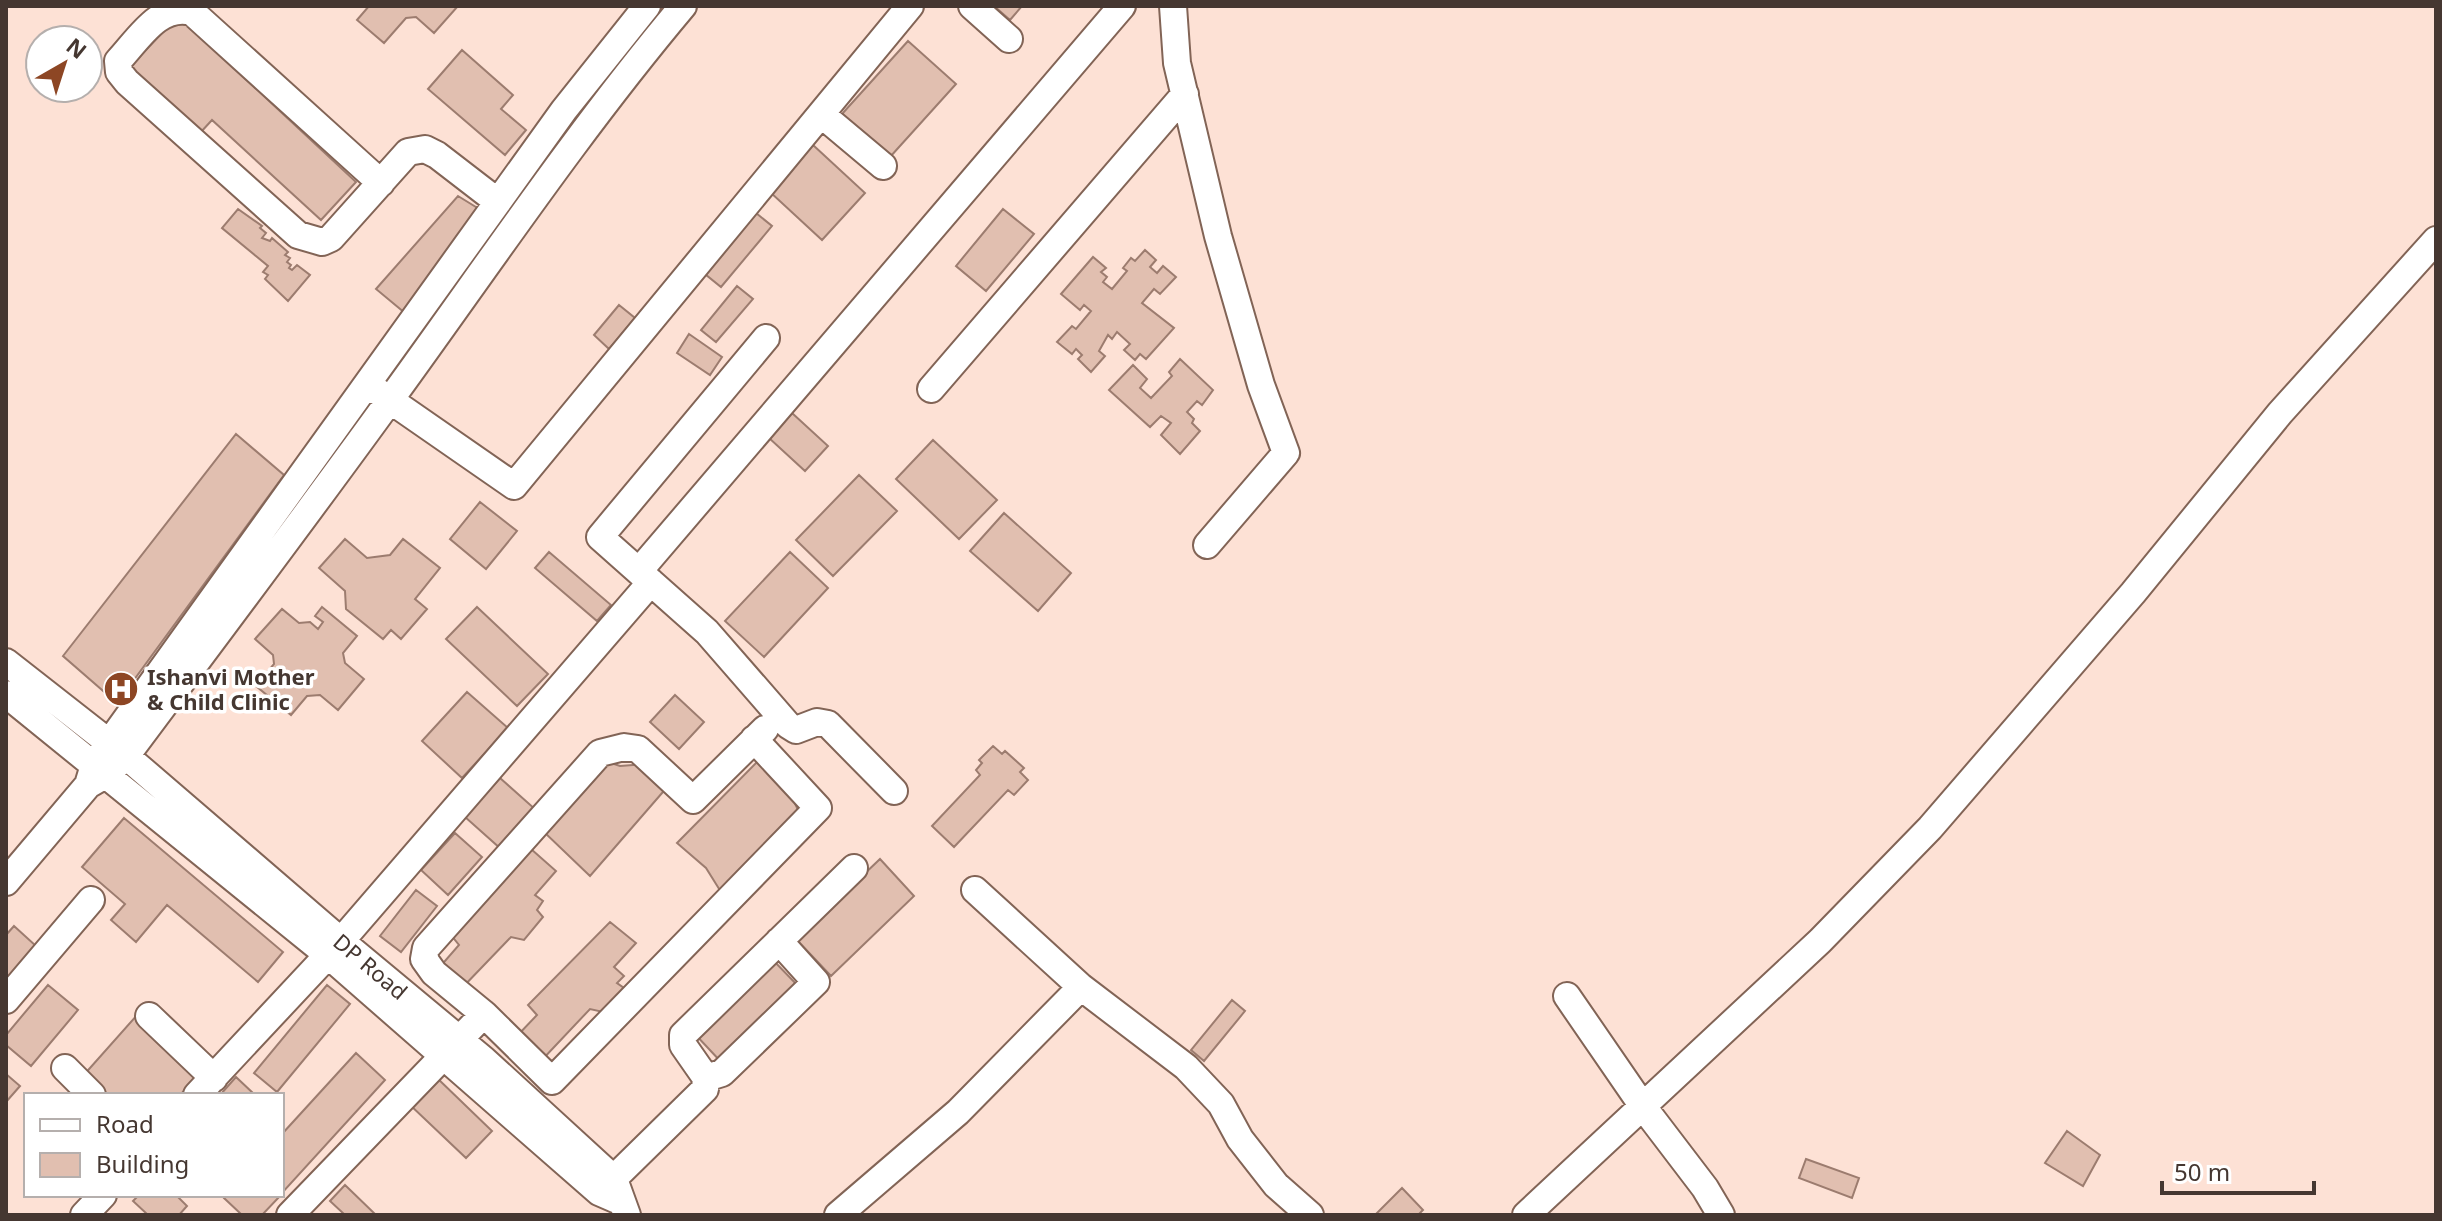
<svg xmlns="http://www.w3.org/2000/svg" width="2442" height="1221" font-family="'Noto Sans',sans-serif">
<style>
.building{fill:#e1bfb0;stroke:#9c7c6f;stroke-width:2}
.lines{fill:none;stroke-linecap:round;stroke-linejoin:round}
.minor-casing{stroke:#826456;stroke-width:30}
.minor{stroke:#fff;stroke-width:26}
.labels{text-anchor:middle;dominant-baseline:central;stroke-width:7;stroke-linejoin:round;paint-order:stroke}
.poi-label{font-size:22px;font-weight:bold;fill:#453731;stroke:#fff;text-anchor:start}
.street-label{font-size:22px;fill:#453731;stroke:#fff}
</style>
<rect width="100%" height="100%" fill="#fde1d5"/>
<path class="building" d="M369,6H458L434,33L416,17L406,18L384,43L357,20Z
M994,6H1022L1010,20Z
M178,16L356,182L321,220L212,120L200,133L129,68Z
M908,41L956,84L890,157L842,114Z
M462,50L513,95L501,109L526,130L505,155L428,89Z
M813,145L865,193L822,240L770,192Z
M458,196L484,212L411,318L376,289Z
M238,209L262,226L260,228L266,233L262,238L270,241L272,238L288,252L285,255L290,258L287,262L291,265L289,268L292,270L297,265L310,275L288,301L265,279L268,275L263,272L268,266L222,228Z
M1003,209L1034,234L986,291L956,266Z
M756,213L772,226L721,287L705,274Z
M1145,250L1156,260L1150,267L1157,273L1163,266L1176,277L1160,294L1154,289L1142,303L1174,328L1146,359L1140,354L1135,360L1124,350L1130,344L1117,332L1112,339L1108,335L1099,351L1105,356L1091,372L1078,359L1082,355L1076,349L1072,354L1057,342L1072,326L1076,329L1091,311L1084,305L1080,310L1061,294L1093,257L1106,268L1101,272L1107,277L1103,282L1112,289L1127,271L1123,268L1131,258L1135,261Z
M737,286L753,299L716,342L701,330Z
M619,305L635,318L609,349L594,335Z
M689,334L722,357L710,375L677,353Z
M1180,359L1213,390L1202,405L1197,401L1187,412L1194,419L1192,423L1200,431L1180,454L1161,435L1171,423L1161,416L1150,427L1109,390L1133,365L1147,379L1140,388L1151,398L1172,376L1169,372Z
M792,413L828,446L805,471L769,438Z
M236,434L284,475L117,703L63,656Z
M933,440L997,500L959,539L896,479Z
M859,475L897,511L833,576L796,540Z
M480,502L517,531L486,569L450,539Z
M1004,513L1071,573L1038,611L970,551Z
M345,539L367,558L390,555L403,539L440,568L415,599L427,609L401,639L391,630L383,639L346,609L345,591L319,568Z
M549,552L611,605L597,621L535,568Z
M790,552L828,588L764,657L725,621Z
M322,607L357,636L343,653L345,663L364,679L338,710L320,695L307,696L291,715L256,686L274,664L273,655L255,639L282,609L299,623L310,622L318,629L323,622L315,616Z
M477,607L548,674L517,706L446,639Z
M467,692L508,728L462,778L422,741Z
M675,695L704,722L679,749L650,722Z
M993,746L1002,754L1005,751L1024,768L1020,772L1028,780L1014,795L1008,790L954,847L932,826L980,775L976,770L982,763L979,760Z
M759,760L785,782L799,812L721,892L706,868L677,843Z
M605,761L620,766L646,764L669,785L590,876L544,832Z
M500,778L536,810L501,849L465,817Z
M124,818L283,952L258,982L167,905L136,942L111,920L125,904L82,867Z
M455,833L482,857L448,895L421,870Z
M531,849L556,871L535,895L543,901L537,910L543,917L524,940L511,937L460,990L438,969L459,945L451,935Z
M880,859L914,896L831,976L796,939Z
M416,890L437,906L401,952L380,936Z
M610,922L636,943L614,967L624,976L617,983L624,988L603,1012L590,1009L540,1062L515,1038L537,1015L528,1005Z
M14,926L36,946L6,980V935Z
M771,958L802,990L723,1064L693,1032Z
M48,985L78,1010L31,1066L6,1045V1035Z
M327,985L350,1004L277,1092L254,1073Z
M1232,1000L1245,1011L1204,1061L1191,1050Z
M138,1014L203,1071L180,1095H101L82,1077Z
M356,1053L385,1080L282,1193V1134Z
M6,1074L20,1086L6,1102Z
M435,1076L492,1131L466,1158L409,1104Z
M236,1077L255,1095H220Z
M2067,1131L2100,1155L2083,1186L2045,1163Z
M1806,1159L1859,1178L1852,1198L1799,1178Z
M345,1185L376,1215H345L330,1201Z
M1402,1188L1423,1210L1418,1215H1375Z
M139,1195H176L187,1206L179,1215H148L133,1201Z
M226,1195H281L262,1215H242L224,1198Z"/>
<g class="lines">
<g class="minor-casing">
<path id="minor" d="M972,6L1009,39
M1173,6L1177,63L1218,236L1261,385L1286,453L1207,545
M821,114L883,166
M381,183L192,12C159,3 138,40 118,61L119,72L127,82L298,235L322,242L331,238L408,152L425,149L437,155L498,202
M766,338L600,537L707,632L788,725L796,730L817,722L828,724L894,791
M931,389L1185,94
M377,391L514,486L910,6
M639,571L1122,6
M6,662L126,756L341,941L484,1060L614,1179L627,1215
M6,694L328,955L599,1192L622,1202
M88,785L94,765L109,743L564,110L647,6
M6,882L88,785L107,774L126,756C214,638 303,520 390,400C486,268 577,132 683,6
M975,890L1081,987L1186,1067L1221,1104L1240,1139L1276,1185L1310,1215
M1567,996L1644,1108L1705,1188L1721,1215
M6,1000L91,900
M484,1014L434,973L424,959L426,948L600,753L624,747L638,749L693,800L765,729
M149,1016L214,1078
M65,1068L92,1095
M706,1078L722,1073L816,982L779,941
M197,1095L341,941L651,582
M602,1190L705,1089L706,1078L683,1045V1035L854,868
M84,1215L103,1195
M290,1215L484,1014L552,1081L818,808L754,739
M838,1215L958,1112L1081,987
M1526,1215L1820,941L1930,828L2133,593L2280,413L2436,240"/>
</g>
<use href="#minor" class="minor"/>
</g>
<defs>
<g id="hospital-disc" transform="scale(1.8)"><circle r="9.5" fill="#8d4624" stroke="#fff"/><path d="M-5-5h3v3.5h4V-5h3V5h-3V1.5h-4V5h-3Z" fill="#fff"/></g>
</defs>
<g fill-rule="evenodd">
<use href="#hospital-disc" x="121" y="689"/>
</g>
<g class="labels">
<g class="poi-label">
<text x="147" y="676">Ishanvi Mother<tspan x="147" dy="25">&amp; Child Clinic</tspan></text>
</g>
<g class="street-label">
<text transform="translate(371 966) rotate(40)">DP Road</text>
</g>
</g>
<rect width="2442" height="1221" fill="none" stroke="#453731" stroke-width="16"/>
<rect x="24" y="1093" width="260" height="104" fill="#ffffff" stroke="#b5afad" stroke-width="2"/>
<rect x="40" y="1119" width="40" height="12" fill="#ffffff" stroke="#b5afad" stroke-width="2"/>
<text x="96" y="1133" font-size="24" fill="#453731">Road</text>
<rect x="40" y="1153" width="40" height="24" fill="#e1bfb0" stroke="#b5afad" stroke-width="2"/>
<text x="96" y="1173" font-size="24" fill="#453731">Building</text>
<g transform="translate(64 64) rotate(39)"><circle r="38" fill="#ffffff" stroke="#b5afad" stroke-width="2"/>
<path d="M0-6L14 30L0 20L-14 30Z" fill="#8d4624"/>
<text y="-12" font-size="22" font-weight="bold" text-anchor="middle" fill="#453731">N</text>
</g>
<path d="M2162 1181v12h152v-12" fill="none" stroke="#453731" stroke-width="4"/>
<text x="2174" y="1181" font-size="24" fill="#453731" stroke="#ffffff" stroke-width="6" paint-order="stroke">50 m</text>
</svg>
